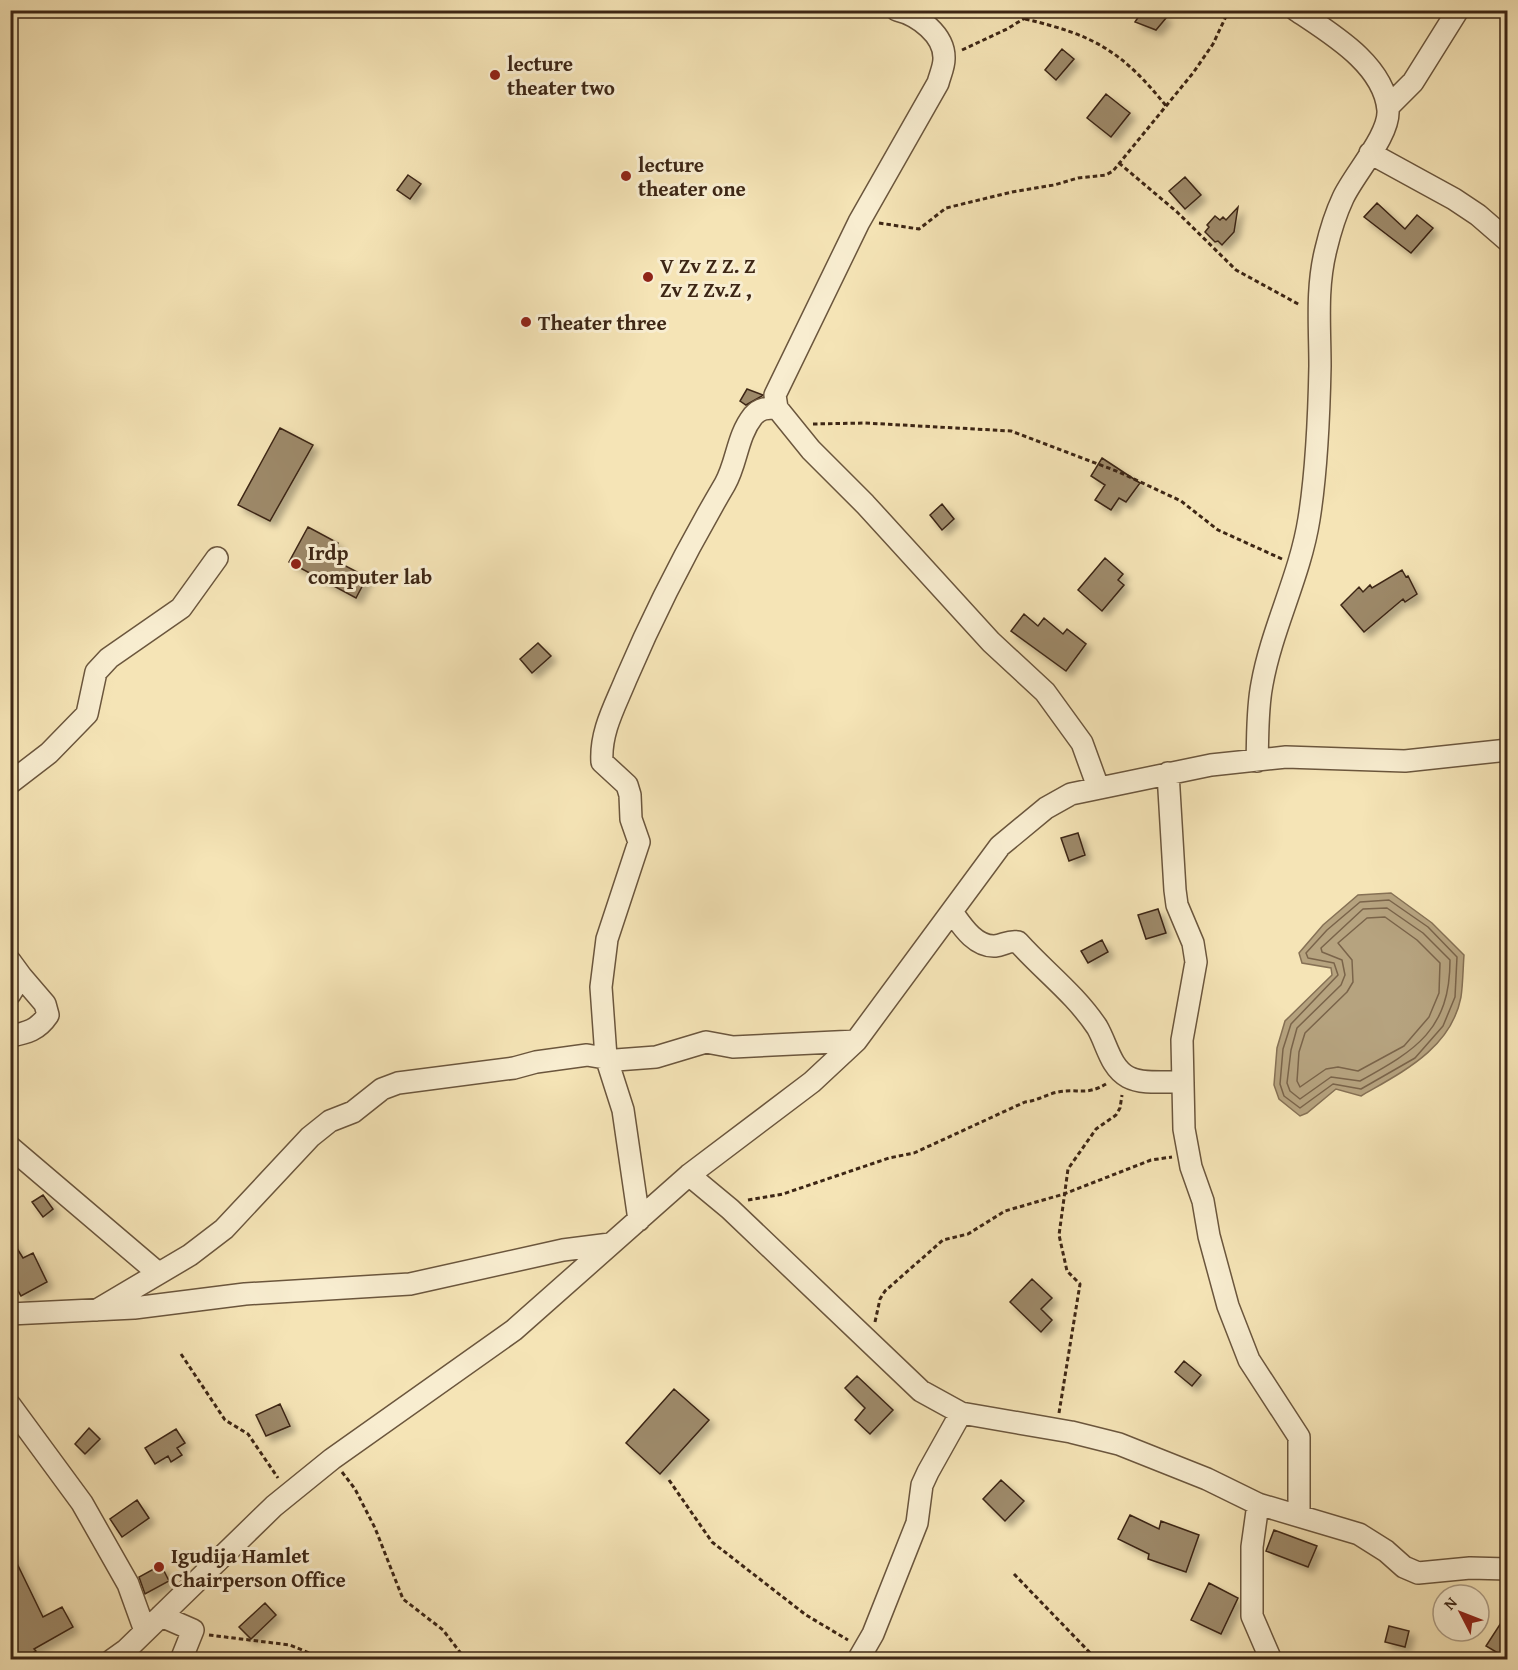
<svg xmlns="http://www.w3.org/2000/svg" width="1518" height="1670" font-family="'Gentium Book Plus',serif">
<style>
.water{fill:#b6a37f;stroke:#867155;stroke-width:1.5}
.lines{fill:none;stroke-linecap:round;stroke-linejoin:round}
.shore{stroke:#7a644a;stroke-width:1.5}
.building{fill:#9d8969;stroke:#3d2615;stroke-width:1.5;filter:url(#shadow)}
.minor-casing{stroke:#6b563d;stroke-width:24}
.path{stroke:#3d2615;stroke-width:3;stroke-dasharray:4.5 3;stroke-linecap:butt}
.minor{stroke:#f8edd0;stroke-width:21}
.poi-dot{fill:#8f2418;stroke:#f8edd0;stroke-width:2}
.labels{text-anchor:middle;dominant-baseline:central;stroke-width:6;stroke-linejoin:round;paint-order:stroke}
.poi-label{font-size:21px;font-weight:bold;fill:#3d2615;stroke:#f8edd0;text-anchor:start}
</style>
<defs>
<filter id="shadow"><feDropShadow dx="5.5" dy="5.5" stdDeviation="3" flood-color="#0004"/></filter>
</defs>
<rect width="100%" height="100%" fill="#f5e4b6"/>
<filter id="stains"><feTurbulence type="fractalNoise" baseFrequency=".00333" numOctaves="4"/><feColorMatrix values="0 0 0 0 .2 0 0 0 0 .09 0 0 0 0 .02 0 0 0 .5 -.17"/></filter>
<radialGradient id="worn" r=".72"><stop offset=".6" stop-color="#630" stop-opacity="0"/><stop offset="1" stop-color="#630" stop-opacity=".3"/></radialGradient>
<path class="water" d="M1391,893L1432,923L1464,955C1463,968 1463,983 1461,997C1451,1049 1402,1072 1361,1096L1336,1089L1307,1113L1300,1116L1279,1099L1274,1085L1277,1048L1285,1021L1332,975L1331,968L1302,963L1299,953L1323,925L1358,895Z"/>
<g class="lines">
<path class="shore" d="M1389,900L1428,927L1457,957L1455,997L1443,1026L1415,1058L1361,1089L1333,1084L1300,1108L1284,1096L1280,1084L1283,1049L1291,1024L1338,975L1334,963L1308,958L1306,953L1327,930L1360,902Z
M1387,908L1423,933L1450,960C1450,1030 1416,1050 1360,1081L1331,1077L1300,1099L1290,1091L1287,1083L1291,1050L1297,1028L1341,985L1345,975L1342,960L1322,952L1321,948L1363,909Z
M1385,917L1417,940L1440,963L1439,993L1429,1017L1404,1046L1358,1071L1338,1067L1326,1069L1300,1087L1297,1081L1299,1052L1305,1033L1347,992L1353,982L1352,960L1338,943L1367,918Z"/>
</g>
<path class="building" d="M1143,10H1157L1166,18L1156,30L1135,22Z
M1062,49L1074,59L1056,80L1045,70Z
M1106,94L1130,113L1111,137L1087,118Z
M408,175L421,184L410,199L397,190Z
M1185,177L1201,195L1185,209L1169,191Z
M1377,203L1405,229L1417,215L1433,228L1411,253L1364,217Z
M1238,207L1234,232L1222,245L1218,241L1215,242L1205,232L1209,227L1207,225L1215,216L1220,220L1223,217L1226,220Z
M747,389L763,395L762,396L746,405L740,401Z
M280,428L313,445L270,521L238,505Z
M1102,458L1140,483L1126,502L1119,498L1111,510L1095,500L1105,485L1091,476Z
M942,504L954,519L942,530L930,515Z
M308,527L338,543L330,558L367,577L356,598L289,562Z
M1105,558L1123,574L1118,580L1124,585L1102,611L1078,590Z
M1402,570L1406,577L1408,576L1417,594L1405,602L1403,599L1364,632L1341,605L1359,587L1363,592L1370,585L1372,588Z
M1024,614L1038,626L1044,618L1063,634L1067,629L1086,644L1066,671L1011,631Z
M538,643L551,656L532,673L520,659Z
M1078,833L1085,855L1069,861L1061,838Z
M1158,909L1166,933L1146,939L1138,915Z
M1102,940L1108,952L1088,963L1081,951Z
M43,1195L53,1209L43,1217L32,1202Z
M10,1237L23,1258L33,1253L47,1282L21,1296L10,1277Z
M1032,1279L1052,1298L1041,1309L1052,1320L1041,1332L1010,1302Z
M1184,1361L1201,1375L1192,1386L1175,1372Z
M857,1376L893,1410L870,1434L855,1420L865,1408L845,1388Z
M674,1389L709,1420L660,1474L626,1443Z
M280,1404L290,1426L266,1436L256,1415Z
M89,1428L100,1439L85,1454L75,1444Z
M176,1429L185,1443L177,1448L182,1455L171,1462L168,1456L155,1464L145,1448Z
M1001,1480L1024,1501L1005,1521L983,1499Z
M137,1500L149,1518L122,1537L110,1519Z
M1130,1515L1159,1529L1161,1521L1199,1535L1186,1572L1148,1559L1149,1554L1118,1539Z
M1274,1530L1317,1546L1308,1567L1266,1551Z
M10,1549L43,1617L62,1607L73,1627L34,1649L36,1651L21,1659H10Z
M161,1565L169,1581L145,1594L139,1577Z
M1209,1583L1238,1598L1221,1634L1191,1620Z
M265,1603L276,1615L251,1639L239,1627Z
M1508,1612V1659L1486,1646Z
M1389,1626L1409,1631L1405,1647L1385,1642Z"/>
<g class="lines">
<g class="minor-casing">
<path id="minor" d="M897,10C918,15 945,35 944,59C944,67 940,75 938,83L859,222L775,395L777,408L811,450L865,504L991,642L1045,692L1082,743L1098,787
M1388,107L1413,82L1458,10
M1370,153L1454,199L1478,215L1508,241
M1257,761C1258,736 1257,709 1262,684C1272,628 1300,576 1309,519C1317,469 1319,417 1320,366C1320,327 1316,288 1326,249C1330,232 1336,213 1343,198C1354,174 1390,135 1388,110C1384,64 1330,33 1296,10
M1168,773L1175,890L1177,905L1193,943L1196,962L1182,1040L1184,1129L1191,1167L1203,1201L1209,1236L1228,1306L1249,1360L1299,1437V1515
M10,783L49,753L87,714L96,672L109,658L181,608L217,558
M952,912C962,926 975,947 995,946C1004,945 1009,940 1018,942C1044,971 1075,994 1097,1027C1107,1044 1110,1067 1128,1077C1143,1085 1167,1081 1183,1082
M10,961L21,976L10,994
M10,1036C27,1033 38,1030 48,1015L45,1004L21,976
M10,1147L158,1273
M689,1175L730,1209L921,1391L961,1413L1071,1432L1119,1444L1207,1479L1258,1504L1359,1534L1386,1551L1404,1567L1418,1573L1470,1568L1508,1569
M639,1220L623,1110L606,1057L601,987L607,939L639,842L631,819L630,795L627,785L602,762C600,732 615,706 626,679C655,611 688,547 725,484C737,463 737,436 753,416C760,408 767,408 777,408
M97,1310L190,1255L224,1229L310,1137L330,1121L353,1112L382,1089L398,1083L514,1068L536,1062L587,1055L616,1060L656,1057L706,1042L733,1047L856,1041
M10,1314L134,1308L245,1294L410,1284L563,1250L610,1244
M10,1405L82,1503L128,1584L145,1631
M1258,1504L1252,1547V1616L1271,1660
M161,1616L193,1630L181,1660
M112,1660L126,1650L274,1506L332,1459L514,1330L689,1175L812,1082L856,1041L1000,846L1046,808L1071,794L1211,765L1286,757L1405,761L1508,750
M858,1660L873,1634L917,1523L922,1485L928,1472L961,1413"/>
</g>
<path class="path" d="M1025,19C1094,35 1122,51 1167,107
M962,50L1007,29L1038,10
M1119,163L1177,212L1236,270L1300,305
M879,223L919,229L946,208L1012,192L1054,185L1078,178L1106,175L1113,171L1193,73L1213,44L1229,10
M813,424L865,423L1011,431L1119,472L1181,501L1218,530L1282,559
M748,1200L783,1194L889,1158L914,1153L1025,1102C1037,1101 1047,1094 1058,1092C1078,1088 1086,1096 1106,1084
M875,1322L880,1299L885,1291L943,1240L968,1234L1005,1211L1064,1194L1151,1160L1172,1157
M181,1354L225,1420L248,1434L278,1478
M1059,1413L1080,1284L1067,1271L1059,1235L1068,1169L1096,1129L1116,1115L1120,1108L1122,1095
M342,1472L355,1489L375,1528L403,1599L443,1630L466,1660
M669,1480L712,1542L806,1615L848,1640
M1014,1574L1097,1660
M209,1635L290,1645L326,1660"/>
<use href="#minor" class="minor"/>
</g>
<g class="poi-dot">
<circle cx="495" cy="75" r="6"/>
<circle cx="626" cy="176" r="6"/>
<circle cx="648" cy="277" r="6"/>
<circle cx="526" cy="322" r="6"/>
<circle cx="296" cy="564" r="6"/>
<circle cx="159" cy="1567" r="6"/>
</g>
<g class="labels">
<g class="poi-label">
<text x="507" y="63">lecture<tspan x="507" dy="24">theater two</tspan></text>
<text x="638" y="164">lecture<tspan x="638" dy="24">theater one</tspan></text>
<text x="660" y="265">V Zv Z Z. Z<tspan x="660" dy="24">Zv Z Zv.Z ,</tspan></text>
<text x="538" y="322">Theater three</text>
<text x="308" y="552">Irdp<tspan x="308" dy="24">computer lab</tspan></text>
<text x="171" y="1555">Igudija Hamlet<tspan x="171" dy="24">Chairperson Office</tspan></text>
</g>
</g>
<rect width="1518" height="1670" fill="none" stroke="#f5e4b6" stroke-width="36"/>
<rect x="12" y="12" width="1494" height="1646" fill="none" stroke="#3d2615" stroke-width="3"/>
<rect x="18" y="18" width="1482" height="1634" fill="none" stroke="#3d2615" stroke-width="1.5"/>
<g transform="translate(1461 1613) rotate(312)"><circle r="28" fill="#f8edd0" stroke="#ad9d85" stroke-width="1.5"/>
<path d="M0-4.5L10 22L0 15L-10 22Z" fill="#8f2418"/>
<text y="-9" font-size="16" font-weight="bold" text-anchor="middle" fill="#3d2615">N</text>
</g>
<rect width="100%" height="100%" filter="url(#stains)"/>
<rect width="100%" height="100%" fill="url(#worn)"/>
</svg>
